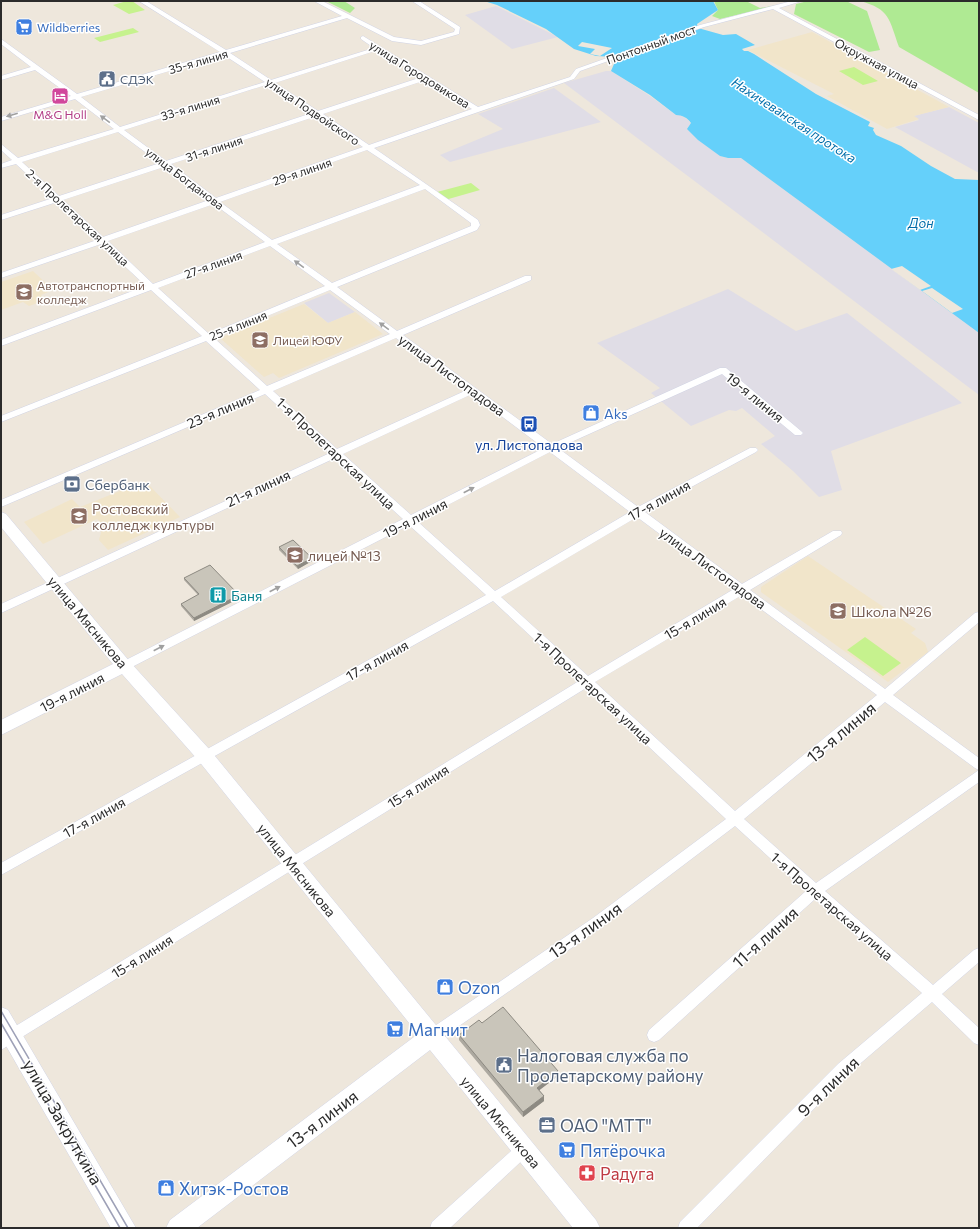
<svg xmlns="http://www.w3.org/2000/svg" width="980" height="1229" font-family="Commissioner,sans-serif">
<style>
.industrial{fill:#e0dde6}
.education{fill:#f1e5ca}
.green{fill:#afea93}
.pitch{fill:#c6f28e}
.water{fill:#65d0fa}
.pier{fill:#eee7dc}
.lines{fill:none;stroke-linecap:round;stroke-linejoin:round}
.street-casing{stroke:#d1d4e5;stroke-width:1}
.secondary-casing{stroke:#d1d4e5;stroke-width:1}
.street{fill:#fff;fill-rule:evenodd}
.secondary{fill:#fff;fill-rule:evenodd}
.tram{stroke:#9ea1b7;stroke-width:1.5}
.wall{fill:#ada9a0}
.shaded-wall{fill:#8d8a82}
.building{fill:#c9c5ba;stroke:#8d8a82}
.oneway{fill:#a0a0a0}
.labels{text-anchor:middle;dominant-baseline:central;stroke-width:3;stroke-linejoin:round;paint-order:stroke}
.far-shop-label{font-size:12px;fill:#366cbe;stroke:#fff;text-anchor:start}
.far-street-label{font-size:12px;fill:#2b2b2b;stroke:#fff}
.far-service-label{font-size:12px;fill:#4e5e75;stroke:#fff;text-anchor:start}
.far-hotel-label{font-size:12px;fill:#b23c85;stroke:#fff}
.far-education-label{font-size:12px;fill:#785e54;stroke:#fff;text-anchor:start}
.far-water-label{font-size:13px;font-style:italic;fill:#016da9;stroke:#fff}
.street-label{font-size:14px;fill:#2b2b2b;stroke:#fff}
.shop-label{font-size:14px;fill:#366cbe;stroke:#fff;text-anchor:start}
.transit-label{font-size:14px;fill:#164399;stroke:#fff}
.service-label{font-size:14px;fill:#4e5e75;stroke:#fff;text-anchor:start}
.education-label{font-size:14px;fill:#785e54;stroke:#fff;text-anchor:start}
.culture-label{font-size:14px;fill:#0d838f;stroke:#fff;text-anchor:start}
.near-street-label{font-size:17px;fill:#2b2b2b;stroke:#fff}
.near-shop-label{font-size:17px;fill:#366cbe;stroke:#fff;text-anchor:start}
.near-service-label{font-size:17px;fill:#4e5e75;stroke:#fff;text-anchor:start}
.near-health-label{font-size:17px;fill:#be3a42;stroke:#fff;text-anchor:start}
</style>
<rect width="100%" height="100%" fill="#eee7dc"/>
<path class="industrial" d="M496,6L558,37L512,49L465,15Z
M606,71H611L650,96L676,115H680L687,119L720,156L728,158H741L979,333V395L564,83Z
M554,88L601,122L450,162L440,155L503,129L478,114Z
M949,107L979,123V173L895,127L919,120L913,116Z
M728,289L796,331L847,313L962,403L831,451L842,490L819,497L793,471L761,444L775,436L742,408L736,411L729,410L691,426L651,393L660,388L597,343Z
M329,293L355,312L328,323L304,303Z"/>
<path class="education" d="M812,32L949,107L914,116L919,119L887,129L827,96L834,94L748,50Z
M33,271L53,290L41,295L46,300L29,306L23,302L1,310V282Z
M304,304L328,323L355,312L383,334L279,378L273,373L264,377L220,338Z
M145,481L180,517L108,550L99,540L103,525L97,519L43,544L24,522L72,499L80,507Z
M808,556L916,629L911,633L925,643L928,652L888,682L761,592V587Z"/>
<path class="green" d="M326,1H344L355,8L350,13Z
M714,1H746L760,8L778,5L720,19L712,16L718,10Z
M808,1H846L867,11L880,50L869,52L794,14L796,4Z
M860,1H979V93L899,47C889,19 890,9 860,1Z"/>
<path class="pitch" d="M127,1H132L145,10L129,14L113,5Z
M133,28L139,32L100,42L94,38Z
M854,67L878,81L863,85L839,71Z
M471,183L480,190L445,200L437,192Z
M865,637L901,663L883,676L847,650Z"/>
<path class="water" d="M484,1H713L718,10L697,24L698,28L723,35L736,34L755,45L742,49L744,51H748L754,54L816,94L870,122L868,126L874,128L873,130L876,135L901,146L931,166L955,179L979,180V333L741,158H728L720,156L698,140L687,129L691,123C688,118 682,115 676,115L650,95L611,71L617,57L596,56L574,49L546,29L497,5Z"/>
<path class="pier" d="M582,42L612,48L600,56L590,54L595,49L578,46Z
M902,266L931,286L920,290L891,269Z
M932,288L963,309L952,313L922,291Z"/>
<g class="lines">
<g class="street-casing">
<path id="street" d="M139,1H146L226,50L342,16L314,1H322L394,37L421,41L454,32L455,29L412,1H419L460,27L459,34L421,45L392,41L347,18L230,53L271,80L374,48L361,39V37L363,36L478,107L570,77L576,69L700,25L792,1H802L779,8L979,115V120L977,119L773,9L704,27L580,71L574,79L374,148L478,220L480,225L477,230L337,287L397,331L525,276H531V280L403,335L552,444L720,368H726L801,431L803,433L801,435H795L722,374L558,448L638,507L750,448H756L758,450L756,452L645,512L742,584L833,531H841L842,533L841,535L750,590L885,689L975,613L979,612V622L893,695L979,758V770L975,768L885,702L744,819L816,883L979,770V782L825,891L933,985L974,950L979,948V962L942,994L979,1028V1045L974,1043L932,1002L848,1074L697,1228H678L680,1222L838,1064L922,993L815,899L659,1040L654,1042L649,1040L647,1035L649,1030L806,891L735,826L603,926L436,1042L431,1044L426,1042L424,1037L426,1032L593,918L726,819L586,688L1,1050V1035L579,681L493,601L1,875V863L486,595L409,525L128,669H120L118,666L120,663L403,519L335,458L1,613V604L330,453L265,394L1,507V500L260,390L206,341L1,422V416L202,336L151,290L1,346V340L146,286L101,244L1,278V273L97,240L57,202L1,220V215L53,198L16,164L1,168V164L12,160L1,150V144L18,158L114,129L75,99L1,121V117L71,96L35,70L1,80V76L31,67L1,44V39L77,94L220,52ZM378,50L422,77L318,111L275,83ZM224,55L265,82L120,127L81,97ZM426,80L472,109L369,145L323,114ZM269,84L312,113L166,161L124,130ZM317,116L363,147L216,198L171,164ZM118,132L160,163L59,196L22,162ZM367,150L420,185L272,240L220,202ZM164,167L209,200L103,237L63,200ZM425,189L471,223V226L332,283L277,244ZM214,204L265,242L153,284L108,241ZM270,246L325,286L209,334L158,288ZM330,290L390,334L267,386L214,338ZM396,338L467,390L337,449L273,391ZM472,394L544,448L411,515L343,454ZM550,452L630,512L495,591L417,521ZM637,517L734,589L588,676L501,597ZM742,595L877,695L735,811L595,682Z
M524,1141L529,1144L532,1149L529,1154L450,1228H430L432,1222L519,1144Z"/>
</g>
<g class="secondary-casing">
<path id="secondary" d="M1,512L6,514L130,662L210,750L596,1220L600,1228H573L430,1050L197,1228H166L170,1220L418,1034L198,760L122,674L1,735V720L113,664L1,527Z
M1,1007L8,1010L136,1228H111L1,1037Z"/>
</g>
<use href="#street" class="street"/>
<use href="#secondary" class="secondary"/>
<path class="tram" d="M1,1011L128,1228
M1,1023L120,1228"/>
</g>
<path class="wall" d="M279,547L312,561L298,569L279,550Z
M184,578L240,598L194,621L181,606V604L198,595L184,580Z
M482,1023L558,1076L539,1090L544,1096V1101L523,1117L459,1040V1035Z"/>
<path class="shaded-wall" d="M312,558V561L298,569L297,566Z
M239,595L240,598L194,621V618Z
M558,1071V1076L537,1092V1088Z
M544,1096V1101L523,1117V1112Z"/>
<path class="building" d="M293,540L312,558L297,566L279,547Z
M210,565L239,595L194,618L181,604L199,594L184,578Z
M503,1007L558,1071L537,1088L544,1096L523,1112L459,1035L479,1020L482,1023Z"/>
<defs><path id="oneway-solid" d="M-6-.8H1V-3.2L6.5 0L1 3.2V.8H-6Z"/></defs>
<g class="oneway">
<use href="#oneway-solid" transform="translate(12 115) rotate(164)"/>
<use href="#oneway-solid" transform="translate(105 119) rotate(-144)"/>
<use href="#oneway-solid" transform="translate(299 264) rotate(-144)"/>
<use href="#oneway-solid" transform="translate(384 326) rotate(-144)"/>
<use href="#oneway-solid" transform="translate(469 490) rotate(-27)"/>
<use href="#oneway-solid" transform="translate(275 589) rotate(-27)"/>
<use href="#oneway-solid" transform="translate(159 648) rotate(-27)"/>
</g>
<defs>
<g id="supermarket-square" transform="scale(0.9)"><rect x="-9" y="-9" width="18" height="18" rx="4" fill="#3f7fe0" stroke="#fff"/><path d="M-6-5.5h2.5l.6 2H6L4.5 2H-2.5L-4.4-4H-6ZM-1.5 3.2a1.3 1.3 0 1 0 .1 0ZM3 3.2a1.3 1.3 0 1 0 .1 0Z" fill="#fff"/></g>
<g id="civic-square" transform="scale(0.9)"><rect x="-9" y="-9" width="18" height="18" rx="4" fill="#5c6f8a" stroke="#fff"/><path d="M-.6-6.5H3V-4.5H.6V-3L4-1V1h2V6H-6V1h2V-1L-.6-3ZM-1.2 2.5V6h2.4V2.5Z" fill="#fff"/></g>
<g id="hotel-square" transform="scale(0.9)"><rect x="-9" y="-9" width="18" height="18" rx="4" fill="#d1479c" stroke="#fff"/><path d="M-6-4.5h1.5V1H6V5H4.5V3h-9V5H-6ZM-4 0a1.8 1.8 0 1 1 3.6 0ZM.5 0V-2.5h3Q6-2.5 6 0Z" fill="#fff"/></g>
<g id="university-square" transform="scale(0.9)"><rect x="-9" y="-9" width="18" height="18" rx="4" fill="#8d6e63" stroke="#fff"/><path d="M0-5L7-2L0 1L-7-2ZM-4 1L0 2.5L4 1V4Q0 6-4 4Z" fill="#fff"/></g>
<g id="school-square" transform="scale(0.9)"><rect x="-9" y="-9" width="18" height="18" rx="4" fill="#8d6e63" stroke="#fff"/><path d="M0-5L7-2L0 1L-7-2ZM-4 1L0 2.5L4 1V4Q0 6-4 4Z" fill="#fff"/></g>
<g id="shop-square" transform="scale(0.9)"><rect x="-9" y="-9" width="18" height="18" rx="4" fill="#3f7fe0" stroke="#fff"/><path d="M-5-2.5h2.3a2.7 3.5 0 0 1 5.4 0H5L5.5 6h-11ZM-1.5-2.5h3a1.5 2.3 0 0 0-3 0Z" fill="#fff"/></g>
<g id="bus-square" transform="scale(0.9)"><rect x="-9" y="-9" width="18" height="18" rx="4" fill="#1a4fb4" stroke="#fff"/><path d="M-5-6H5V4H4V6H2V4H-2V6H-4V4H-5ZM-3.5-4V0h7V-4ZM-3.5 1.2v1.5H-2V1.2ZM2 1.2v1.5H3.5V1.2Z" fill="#fff"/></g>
<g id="bank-square" transform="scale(0.9)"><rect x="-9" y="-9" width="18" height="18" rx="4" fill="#5c6f8a" stroke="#fff"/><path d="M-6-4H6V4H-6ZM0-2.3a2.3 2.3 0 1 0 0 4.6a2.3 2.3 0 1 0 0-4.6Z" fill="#fff"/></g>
<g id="building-square" transform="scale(0.9)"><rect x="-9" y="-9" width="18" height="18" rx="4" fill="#0f9aa8" stroke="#fff"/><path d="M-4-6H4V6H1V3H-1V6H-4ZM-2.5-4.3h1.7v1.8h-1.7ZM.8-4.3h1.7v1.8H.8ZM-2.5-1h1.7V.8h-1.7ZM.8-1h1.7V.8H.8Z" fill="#fff"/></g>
<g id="office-square" transform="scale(0.9)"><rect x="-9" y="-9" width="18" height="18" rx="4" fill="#5c6f8a" stroke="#fff"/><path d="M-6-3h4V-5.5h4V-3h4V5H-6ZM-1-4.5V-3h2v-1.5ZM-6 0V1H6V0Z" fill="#fff"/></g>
<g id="pharmacy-square" transform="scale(0.9)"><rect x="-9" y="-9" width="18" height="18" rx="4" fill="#e0444e" stroke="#fff"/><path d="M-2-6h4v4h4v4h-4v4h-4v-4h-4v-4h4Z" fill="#fff"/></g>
</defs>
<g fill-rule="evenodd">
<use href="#supermarket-square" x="24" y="27"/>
<use href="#civic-square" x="107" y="79"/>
<use href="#hotel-square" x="60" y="96"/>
<use href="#university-square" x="24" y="292"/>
<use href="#school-square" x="260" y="340"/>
<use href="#shop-square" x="591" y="413"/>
<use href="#bus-square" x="529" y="424"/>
<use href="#bank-square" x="72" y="484"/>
<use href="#university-square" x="79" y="516"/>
<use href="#school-square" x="295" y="555"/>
<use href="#building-square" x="218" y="595"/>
<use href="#school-square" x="838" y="611"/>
<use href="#shop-square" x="445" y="987"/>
<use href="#supermarket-square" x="395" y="1029"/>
<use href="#civic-square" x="504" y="1065"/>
<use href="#office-square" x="547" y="1125"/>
<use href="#supermarket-square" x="567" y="1150"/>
<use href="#pharmacy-square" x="587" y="1173"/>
<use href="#shop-square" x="166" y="1188"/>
</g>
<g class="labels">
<g class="far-shop-label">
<text x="37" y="27">Wildberries</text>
</g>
<g class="far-street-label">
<text transform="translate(651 44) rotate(-20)">Понтонный мост</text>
<text transform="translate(198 61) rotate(-16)">35-я линия</text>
<text transform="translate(877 63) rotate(28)">Окружная улица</text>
<text transform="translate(420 74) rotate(32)">улица Городовикова</text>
<text transform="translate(190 107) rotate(-17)">33-я линия</text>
<text transform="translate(313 111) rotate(34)">улица Подвойского</text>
<text transform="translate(214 148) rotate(-18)">31-я линия</text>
<text transform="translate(302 171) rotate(-19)">29-я линия</text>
<text transform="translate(185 178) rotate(37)">улица Богданова</text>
<text transform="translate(78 217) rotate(43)">2-я Пролетарская улица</text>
<text transform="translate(213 264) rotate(-20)">27-я линия</text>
<text transform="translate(238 325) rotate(-22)">25-я линия</text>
</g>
<g class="far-service-label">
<text x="120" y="79">СДЭК</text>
</g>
<g class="far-hotel-label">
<text x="60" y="114">M&amp;G Holl</text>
</g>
<g class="far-education-label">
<text x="37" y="285">Автотранспортный<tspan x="37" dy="14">колледж</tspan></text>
<text x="273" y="340">Лицей ЮФУ</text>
</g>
<g class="far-water-label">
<text transform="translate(794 120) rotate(33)">Нахичеванская протока</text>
<text x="921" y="223">Дон</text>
</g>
<g class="street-label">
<text transform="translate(452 375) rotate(36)">улица Листопадова</text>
<text transform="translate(755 397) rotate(39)">19-я линия</text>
<text transform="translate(220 410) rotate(-23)">23-я линия</text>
<text transform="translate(336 453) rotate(43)">1-я Пролетарская улица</text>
<text transform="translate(258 488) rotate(-25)">21-я линия</text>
<text transform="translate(659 500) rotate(-29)">17-я линия</text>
<text transform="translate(415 518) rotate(-27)">19-я линия</text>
<text transform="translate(713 568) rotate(36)">улица Листопадова</text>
<text transform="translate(695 618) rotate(-31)">15-я линия</text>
<text transform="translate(88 622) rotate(50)">улица Мясникова</text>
<text transform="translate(377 660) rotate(-29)">17-я линия</text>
<text transform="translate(593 688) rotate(43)">1-я Пролетарская улица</text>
<text transform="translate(72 692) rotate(-27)">19-я линия</text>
<text transform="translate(418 786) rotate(-32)">15-я линия</text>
<text transform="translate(94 817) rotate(-29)">17-я линия</text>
<text transform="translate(297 870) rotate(51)">улица Мясникова</text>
<text transform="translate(832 906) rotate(41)">1-я Пролетарская улица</text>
<text transform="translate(142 956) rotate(-32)">15-я линия</text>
<text transform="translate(501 1122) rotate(50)">улица Мясникова</text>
</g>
<g class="shop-label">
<text x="604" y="413">Aks</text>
</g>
<g class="transit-label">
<text x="529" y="444">ул. Листопадова</text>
</g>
<g class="service-label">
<text x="85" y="484">Сбербанк</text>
</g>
<g class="education-label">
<text x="92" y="508">Ростовский<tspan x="92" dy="16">колледж культуры</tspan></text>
<text x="308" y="555">лицей №13</text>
<text x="851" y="611">Школа №26</text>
</g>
<g class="culture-label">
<text x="231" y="595">Баня</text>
</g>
<g class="near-street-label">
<text transform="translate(841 732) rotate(-40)">13-я линия</text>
<text transform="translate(585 930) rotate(-35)">13-я линия</text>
<text transform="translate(765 937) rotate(-42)">11-я линия</text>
<text transform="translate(828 1086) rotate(-44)">9-я линия</text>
<text transform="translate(322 1119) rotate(-37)">13-я линия</text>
<text transform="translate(63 1122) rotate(60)">улица Закруткина</text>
</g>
<g class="near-shop-label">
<text x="458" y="987">Ozon</text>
<text x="408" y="1029">Магнит</text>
<text x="580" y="1150">Пятёрочка</text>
<text x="179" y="1188">Хитэк-Ростов</text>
</g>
<g class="near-service-label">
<text x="517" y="1055">Налоговая служба по<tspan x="517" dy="20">Пролетарскому району</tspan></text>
<text x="560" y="1125">ОАО "МТТ"</text>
</g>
<g class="near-health-label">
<text x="600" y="1173">Радуга</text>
</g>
</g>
<rect width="980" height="1229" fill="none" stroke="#2b2b2b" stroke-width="4"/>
</svg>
